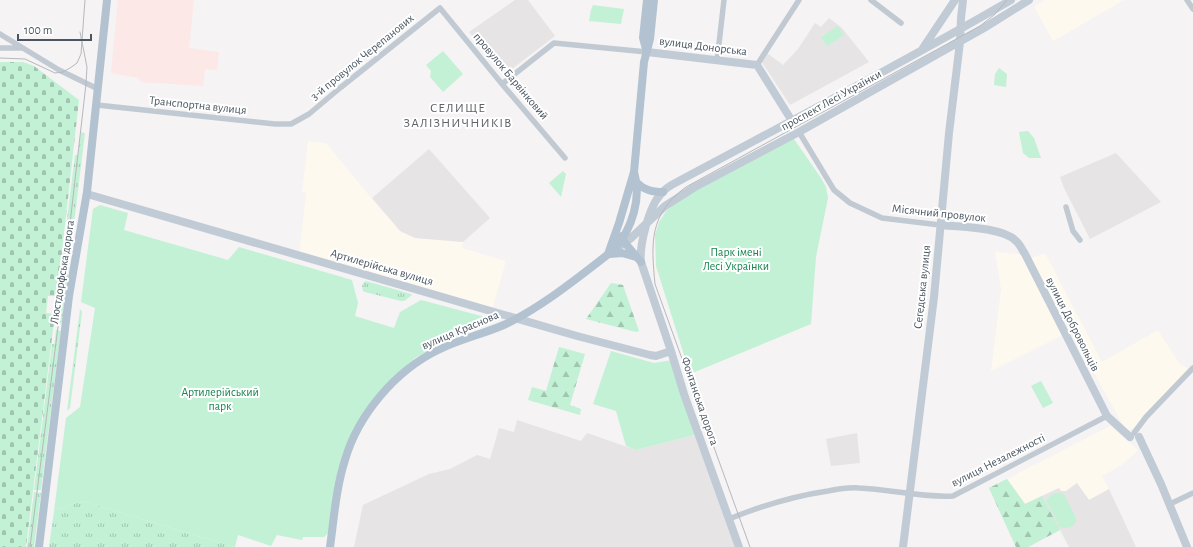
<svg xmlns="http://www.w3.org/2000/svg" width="1193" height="547" font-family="'Alegreya Sans',sans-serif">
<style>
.commercial{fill:#fdf9ef}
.education{fill:#e6e4e5}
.medical{fill:#fce8e6}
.grass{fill:url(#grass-tufts)}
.forest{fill:url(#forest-firs)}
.cemetery{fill:url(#cemetery-stones)}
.green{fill:#c3f1d5}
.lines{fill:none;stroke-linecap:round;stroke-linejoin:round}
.street{stroke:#c1cad2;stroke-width:5.5}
.secondary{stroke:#c1cbd6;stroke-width:8}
.primary{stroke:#b3c2d1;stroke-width:8}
.tram{stroke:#b5b8bd;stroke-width:1}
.labels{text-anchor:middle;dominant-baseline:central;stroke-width:4;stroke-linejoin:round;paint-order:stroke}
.street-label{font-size:12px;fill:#4a5661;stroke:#fff}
.park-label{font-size:12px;fill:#17864f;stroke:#fff}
.neighbourhood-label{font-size:13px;letter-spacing:1px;fill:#5f6368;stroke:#fff}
</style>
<defs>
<pattern id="grass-tufts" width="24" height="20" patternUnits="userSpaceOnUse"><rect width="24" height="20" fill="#c3f1d5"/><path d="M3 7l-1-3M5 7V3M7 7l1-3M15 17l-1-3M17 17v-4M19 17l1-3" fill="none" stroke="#a0c6b0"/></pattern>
<pattern id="forest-firs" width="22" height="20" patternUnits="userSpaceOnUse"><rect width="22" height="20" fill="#c3f1d5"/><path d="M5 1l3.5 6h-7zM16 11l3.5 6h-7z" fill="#a0c6b0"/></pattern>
<pattern id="cemetery-stones" width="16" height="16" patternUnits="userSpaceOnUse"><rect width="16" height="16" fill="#c3f1d5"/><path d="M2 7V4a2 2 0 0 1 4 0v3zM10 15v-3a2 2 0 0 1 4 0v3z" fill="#a0c6b0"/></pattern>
</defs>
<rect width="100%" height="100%" fill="#f5f3f3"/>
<path class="commercial" d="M1045,0H1124L1053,41L1034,7Z
M308,141L326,143L382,211L415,238L463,242L462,248L506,261L492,310L299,255L306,193L302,192Z
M995,252L1018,254L1024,256L1065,334L991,371L1001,289Z
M1045,253L1102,362L1158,330L1179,363L1190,370L1134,428L1130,430L1125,429L1032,260L1031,258Z
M1110,426L1138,450L1122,465L1102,476L1109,489L1089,500L1077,483L1066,491H1061L1058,488L1025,504L1007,479Z"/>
<path class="education" d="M515,0H528L555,36L504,75L469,32Z
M829,18L842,28L869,62L790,105L761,61L767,53L783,65L798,49L815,23L821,27Z
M429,149L490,218L463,242L415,238L400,231L372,198Z
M1116,153L1161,202L1090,239L1064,188L1060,177Z
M517,420L581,441L587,433L636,450L698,434L738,547H354L363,505L429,474L450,469L477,455L490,459L499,428L514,432Z
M857,433L860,463L831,466L826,439Z
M1007,479L1025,504L1059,488L1061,491H1066L1077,483L1089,500L1109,489L1136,547H1069L1060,530L1028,547H1016L989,488Z"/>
<path class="medical" d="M118,0H194L189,48L219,52L217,70L205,69L203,86L141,82L139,78L111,73Z"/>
<path class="grass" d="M81,132L85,133L62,322L60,325H57L61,293L58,292L75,155H78Z
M366,281L411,294L412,295L404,301H401L365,292L363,291L362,286L364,282Z
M80,309L82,312L70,408L67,411Z
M56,330L61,331L41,490H34L52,344H54L50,379Z
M34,492L41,493L34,547H27Z
M82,501L234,547H49L54,511Z"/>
<path class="forest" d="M611,283L623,285L639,331L636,332L586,319Z
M559,347L585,354L570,405L581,409L580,415L528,400L532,387L546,391Z
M1007,479L1025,504L1042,496L1060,530L1028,547H1016L989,488Z"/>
<path class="cemetery" d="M0,62H23L34,66L79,100L57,296H48L46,313L55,314L26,547H0Z"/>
<path class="green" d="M593,5L624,9L621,24L589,21L591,10Z
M838,26L844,35L827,46L821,37Z
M443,51L463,74L443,92L430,77L431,71L426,65Z
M999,68L1007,74L1006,87L994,85L995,74Z
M1028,131L1034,138L1041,158H1029L1023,153L1019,132Z
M794,139L821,178L826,187L828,198L816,257L811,324L690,374L656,266L655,235L659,222L667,210L684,197Z
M563,171L566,174L561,197L549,183Z
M100,205L128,213L124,230L228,260L239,247L352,280L358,303L355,316L394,328L400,312L421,300L485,317L488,321V323L485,326L448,340L415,358L400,371L356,427L331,530L324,537H303L302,540L277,535L271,546L238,535L235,547H234L82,501L54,511L66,418L80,407L95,308L81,302L93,209Z
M611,351L654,363L672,360L698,434L636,450L626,446L616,411L593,404Z
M1041,381L1053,403L1043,408L1031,386Z
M1055,493H1060L1064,494L1075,516L1076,522C1072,528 1065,530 1059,526L1046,500L1050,496Z"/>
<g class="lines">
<path class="street" d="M871,0L901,23
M1187,0L1193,9
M0,34L59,70L98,89
M0,48H21
M717,61L724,0
M757,65L799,0
M502,84L554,43L647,52
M97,105L275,124H291L309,114L340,88L440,8L502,84L565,158
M799,132L834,190L850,203L882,218L940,225
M1066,207L1073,231L1080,240
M1134,433L1146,417L1193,368
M1170,504L1193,493
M729,519C761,506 794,496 828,491C838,489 849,487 859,488C890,489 921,498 953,496L1107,416"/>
<path class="secondary" d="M923,48L955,0
M647,52L757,65L792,121
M87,194L577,336L650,355L656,356L671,351
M940,225C959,227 1003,227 1016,241C1020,244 1022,250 1025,254L1107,416L1130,437
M620,246L630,239L665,206L695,187L799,132L984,28L1029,0
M1139,437L1161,484L1187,547
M739,547L684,394L671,351L641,262C639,246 649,207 660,195C664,189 671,185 677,182C789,122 901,64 1011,0
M903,547L934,297L949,133L960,42L961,18L963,0"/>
<path class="primary" d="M646,49L643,38L647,0
M636,182C644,190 652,192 663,192
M622,236L625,243L641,262
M608,254L619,223L634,172L644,62L650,39L654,0
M610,254L622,253L636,257
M39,547L69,296L87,192L107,0
M330,547C334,518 336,488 345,460C358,415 395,371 438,350C459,339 484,334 506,324C545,305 581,275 615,249C632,228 642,198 634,172"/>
<path class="tram" d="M0,58L25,59L55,73L63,72L70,68L77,63L81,54L85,0
M30,547L60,311L86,84L87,67L80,32
M750,547L655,284C651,243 649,214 686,187L980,26L994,15L1007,0"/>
</g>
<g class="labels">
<g class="street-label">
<text transform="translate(703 46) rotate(7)">вулиця Донорська</text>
<text transform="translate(362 57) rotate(-39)">3-й провулок Черепанових</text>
<text transform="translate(511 76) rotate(50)">провулок Барвінковий</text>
<text transform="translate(831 100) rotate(-29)">проспект Лесі Українки</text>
<text transform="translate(198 105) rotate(6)">Транспортна вулиця</text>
<text transform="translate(939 213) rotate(6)">Місячний провулок</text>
<text transform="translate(382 267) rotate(16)">Артилерійська вулиця</text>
<text transform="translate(62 272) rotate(-81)">Люстдорфська дорога</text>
<text transform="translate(922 287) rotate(-84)">Сегедська вулиця</text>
<text transform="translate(1073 324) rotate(63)">вулиця Добровольців</text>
<text transform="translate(460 330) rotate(-23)">вулиця Краснова</text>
<text transform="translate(700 401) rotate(71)">Фонтанська дорога</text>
<text transform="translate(998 460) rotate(-27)">вулиця Незалежності</text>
</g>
<g class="park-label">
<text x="736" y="252">Парк імені<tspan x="736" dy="14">Лесі Українки</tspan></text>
<text x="220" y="392">Артилерійський<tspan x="220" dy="14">парк</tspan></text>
</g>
<g class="neighbourhood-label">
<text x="458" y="108">СЕЛИЩЕ<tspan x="458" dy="15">ЗАЛІЗНИЧНИКІВ</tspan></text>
</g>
</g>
<path d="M18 34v6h73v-6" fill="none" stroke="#4a5661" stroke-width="2"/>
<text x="24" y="34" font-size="12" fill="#4a5661" stroke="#ffffff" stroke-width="3" paint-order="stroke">100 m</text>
</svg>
